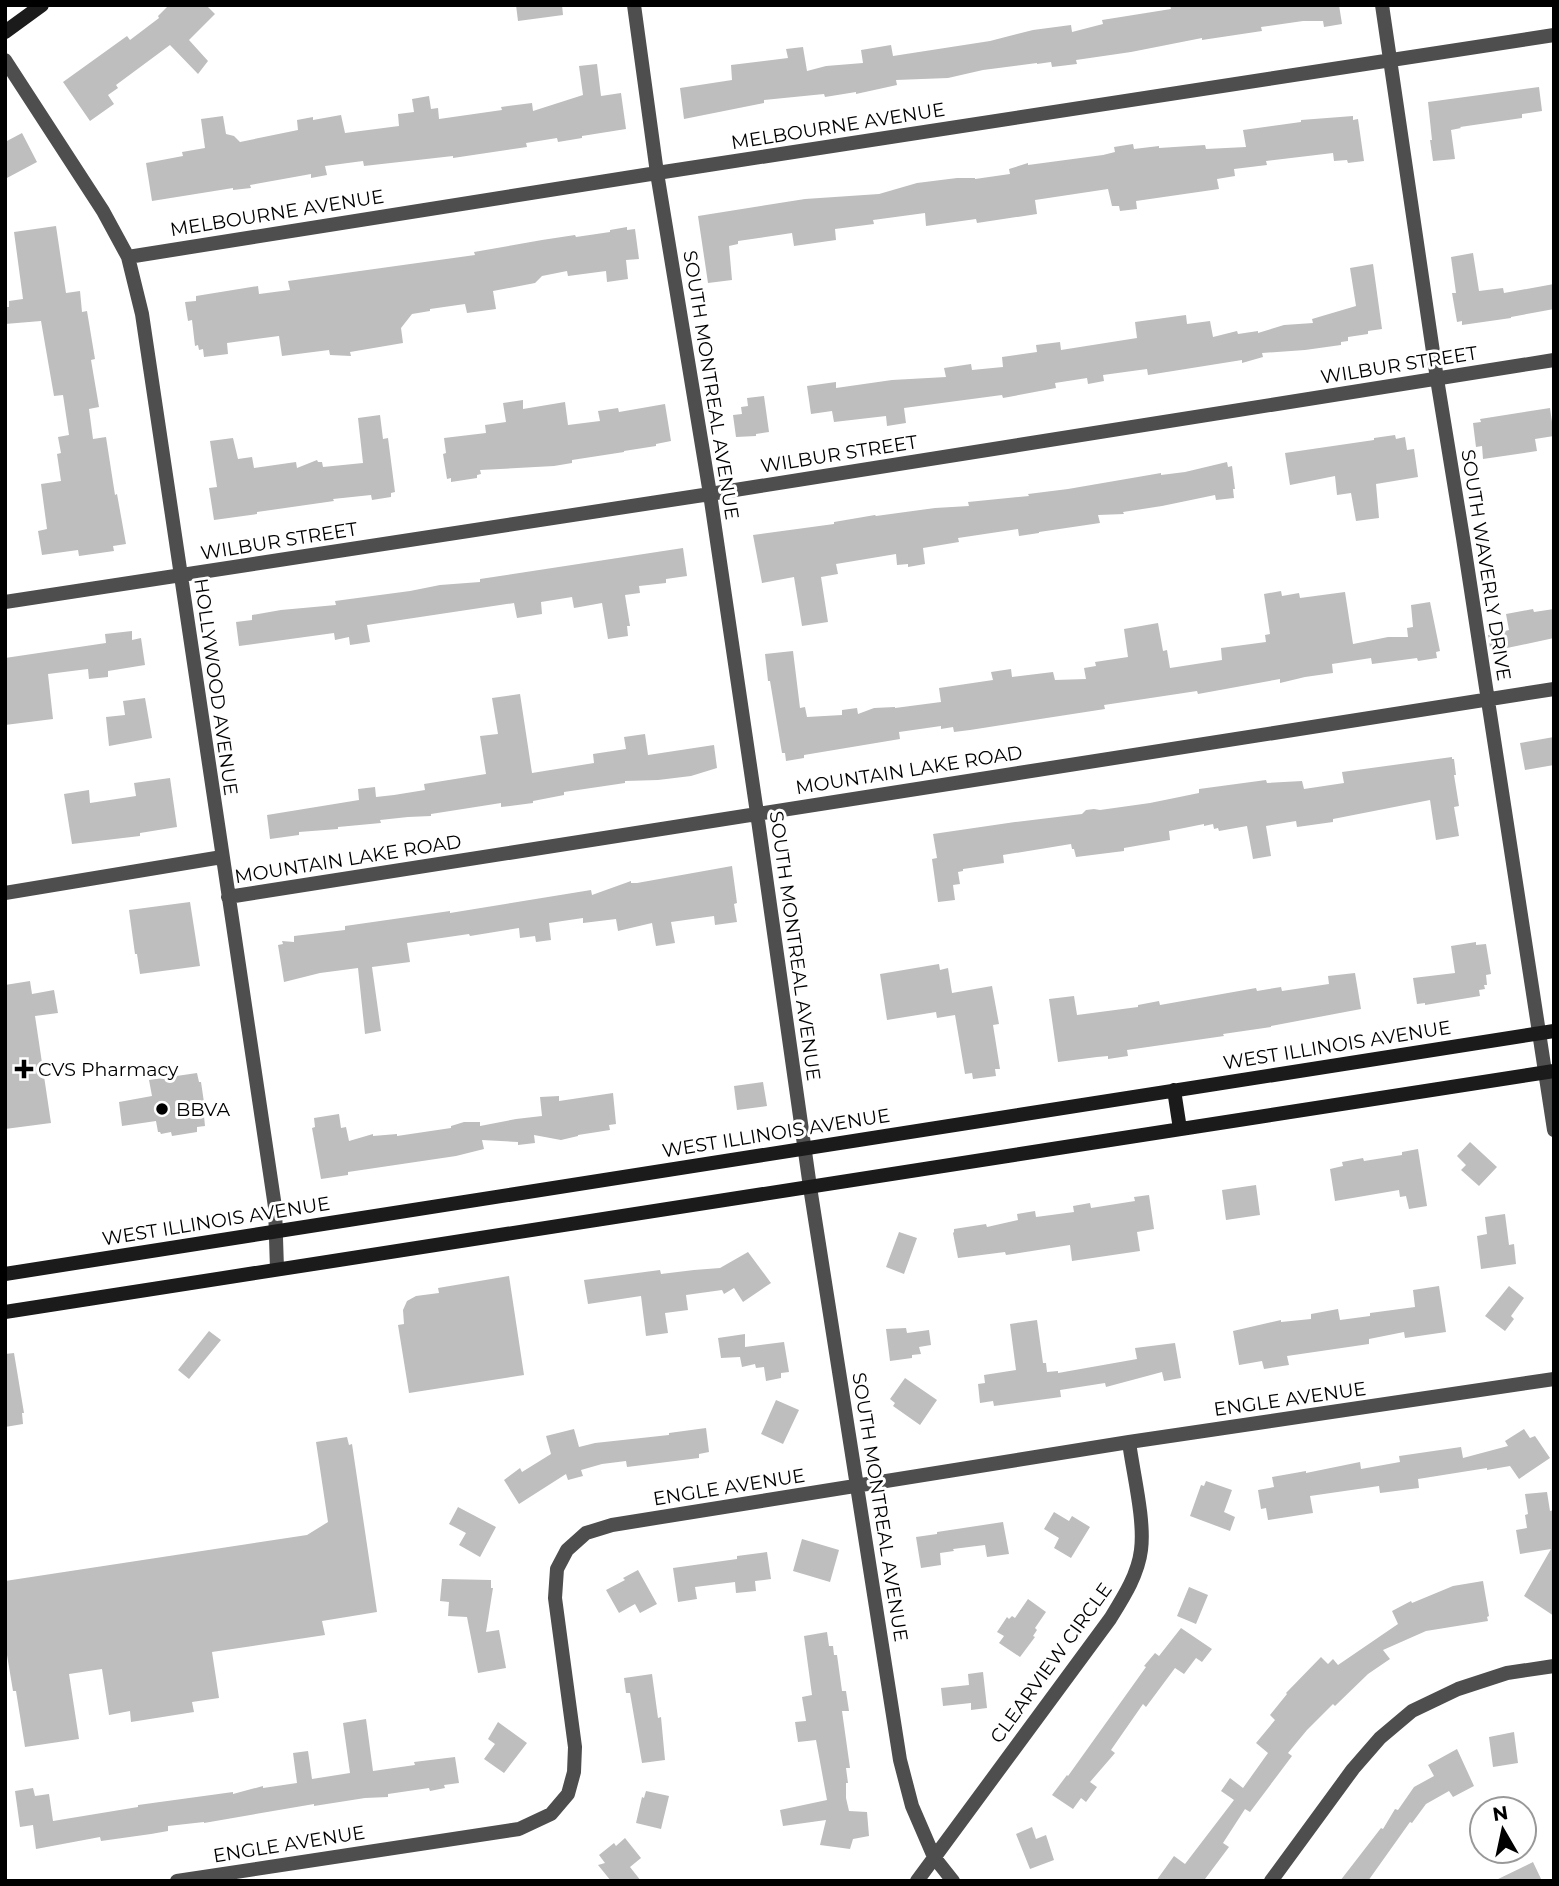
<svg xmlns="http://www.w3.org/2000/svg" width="1559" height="1886" font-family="Montserrat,sans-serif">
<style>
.building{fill:#bebebe}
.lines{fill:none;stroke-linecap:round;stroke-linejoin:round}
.street{stroke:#4e4e4e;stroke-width:14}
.secondary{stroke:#1b1b1b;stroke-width:14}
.poi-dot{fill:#000;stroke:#fff;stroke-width:2.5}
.labels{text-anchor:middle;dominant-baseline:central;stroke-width:6;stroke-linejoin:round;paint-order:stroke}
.street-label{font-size:19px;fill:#000;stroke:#fff}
.poi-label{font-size:19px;fill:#000;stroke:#fff;text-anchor:start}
</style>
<rect width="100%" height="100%" fill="#fff"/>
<path class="building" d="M169,5H206L215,14L189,40L208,61L198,74L170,45L116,85L118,88L108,95L114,104L90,121L63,82L127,36L130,40L159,18L158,16Z
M516,5H562L563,15L518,21Z
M1170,5H1339L1342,24L1324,27L1323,21H1303L1261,27L1262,31L1202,40V38L1131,52L1076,60L1077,64L1052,67L1051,62L1037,64V63L983,70L948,78L896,80L897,85L856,94V92L825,97L824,94L764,100V103L684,119L680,88L732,80L731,65L788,58L786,49L803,47L807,71L826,66L863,63L861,50L891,45L893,56L990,41L1033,30L1071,25L1072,32L1103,24L1102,20L1171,9Z
M597,64L601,96L621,93L626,129L582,136V138L558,142L557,138L526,143L527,147L453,158V156L364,166L363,161L325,166L327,175L311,178V174L250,185L251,188L233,190V188L152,201L146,163L183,156L182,152L205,148L201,119L223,116L226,134L234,136L240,142L298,130L297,120L313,117V120L341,115L345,133L399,126L398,114L414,112L412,99L429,96L431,109L438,108L439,119L502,110L501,107L532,103L533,111L583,95L579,66Z
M1539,87L1542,111L1522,114V118L1460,127L1461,128L1451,130L1455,159L1433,161L1430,140H1432L1428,102Z
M1353,116V120L1358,119L1364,161L1348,163L1347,160L1334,161L1333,153L1266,161L1267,165L1234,169L1235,176L1217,179L1219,189L1136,201L1137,209L1120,211L1119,206H1112L1108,189L1035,200L1037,214L977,223L976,219L926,226L925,213L873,220L874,224L835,229L836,240L794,246L792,233L738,241V244L729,246L732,280L708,283L698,216L805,199L879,194L917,183L957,178H975V179L1010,174L1009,169L1028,163V165L1103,155L1115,152L1114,147L1133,144L1134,149L1159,146V148L1205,145L1206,149L1246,147L1243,130L1301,122V120Z
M22,133L37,162L5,179V142Z
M56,226L66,293L80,291L82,312L87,311L95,359L91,360L99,407L89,409L93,439L106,437L115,495L117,494L126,544L113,546L114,551L79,556L78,550L42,555L38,531L47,529L41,484L61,481L57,454L61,453L58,437L69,435L63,395L54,396L41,321L5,324V307H9V301L23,299L14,232Z
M627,227V230L635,229L639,259L626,260L628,279L607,282L606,271L568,276L567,271L542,276L535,283L493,291L496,309L467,313L465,304L430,309V311L412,314L401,328L403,343L350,352L351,356L330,355L329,350L282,356L279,336L227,343L228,354L204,357L203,349L199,350L198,345L195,346L192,320L188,321L185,302L196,301V296L258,286L259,294L290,290L288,281L475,255L474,252L542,240L575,235L576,237L610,232V230Z
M1473,253L1479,291L1503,288L1504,293L1554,284V309L1511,317V318L1462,325V321L1457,322L1452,293H1456L1451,257Z
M1373,264L1382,329L1368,331V334L1348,337V341L1341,342V345L1305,350L1262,353L1263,357L1242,363V360L1148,375L1147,369L1103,375L1104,381L1088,384L1087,378L1055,383L1056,388L1003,398L1002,395L904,408L906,423L887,426L886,416L834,422L832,411L811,414L807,386L836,382V388L892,380L946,377L944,368L971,364L972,370L1003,367L1002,357L1037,352L1036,345L1060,342L1061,350L1137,338L1135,322L1186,315L1187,324L1210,321L1213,337L1237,331L1238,334L1258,331V333L1284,325L1313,323L1312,319L1356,306L1350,268Z
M764,396L769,432L756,434V436L736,437L733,415L742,414L741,407L748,406L747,398Z
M523,400V409L565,402L568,425L600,421L598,411L618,408L619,412L665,404L671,441L656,444V446L624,451V452L572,460V463L554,466L480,470L481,474L477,475V478L451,482V478L447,479L443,454L446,453L444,438L486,433L485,425L506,422L503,403Z
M1550,408L1554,436L1535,439L1537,451L1483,459L1482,446L1476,447L1473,423L1481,422L1480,419Z
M380,415L383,439L388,438L395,492L391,493V497L372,500L371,495L333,499L334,501L257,512V514L214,520L209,488L217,487L210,441L233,438L238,459L252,457L254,468L296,462L297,468L317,460L318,462H322L323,467L363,463L358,418Z
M1395,435L1396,439L1405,437L1407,450L1414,449L1418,477L1376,484L1379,518L1356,521L1351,493L1337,495L1335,476L1290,485L1285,453L1374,440V438Z
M1227,462L1228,467L1232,466L1235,489H1233L1234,498L1216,500L1215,495L1162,506L1123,512L1124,514L1098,515L1100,523L1039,532V533L1019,536L1018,529L958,538L959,542L923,548L925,564L908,567V564L897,565L896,554L836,564L838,574L821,577L828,622L802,626L794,577L762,583L753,535L834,524V522L875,515L876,516L935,508L969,506L968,502L1029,496L1028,494L1068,489L1161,473V475L1185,472Z
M683,548L687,576L666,579V583L639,586L640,593L625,595L630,626H627L628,636L608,639L602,603L574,608L572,597L541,602L542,614L517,618L514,603L367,625L370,642L350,645L349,637L335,640L334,633L239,646L236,622L252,620V615L281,610L336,605L335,601L410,591L440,585L480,582V579Z
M1281,591L1282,596L1299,593L1300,598L1345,592L1353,644L1388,637H1408L1407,628L1413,627L1411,605L1430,602L1440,651L1436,652L1437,658L1418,661L1417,658L1372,664L1371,658L1332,664L1333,673L1305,677L1280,683V679L1198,694L1197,691L1144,699L1104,705L1105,709L970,730L954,732L953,727L941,729V726L899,732L900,739L804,755V758L786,761L785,753H782L770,681H768L765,654L793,651L800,708L805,707L807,717L842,715V710L857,708L858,714L874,708L895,707V708L941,702L939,688L993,680L991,672L1011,669L1012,677L1053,672L1055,680L1086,679L1084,668L1096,666L1095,662L1128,657L1124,629L1158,623L1163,651L1167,650L1170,668L1222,660L1221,648L1266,642L1265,635L1270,634L1264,594Z
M1533,609L1534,612L1554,609V638L1507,648L1506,646L1490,648L1488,635L1509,630L1506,614Z
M132,631V640L141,638L145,665L108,671V677L89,679L88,669L48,674L53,719L5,725V658L106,643L105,634Z
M520,694L532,773L594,763L593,754L626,749L624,737L645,734L648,755L714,745L717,768L691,776L658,780L625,781V783L564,792V795L533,801V803L501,807V803L431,814V816L408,817L380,820L381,823L338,827V829L299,832V835L270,839L267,815L359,800L358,789L375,787L376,797L394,795L425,790L424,784L486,774L480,736L498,734L492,698Z
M145,698L152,738L109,746L106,717L125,715L123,701Z
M1554,737V765L1525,770L1520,743Z
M1452,757V759H1454L1456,775H1454L1459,806L1454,807L1459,836L1436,840L1430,800L1333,819V822L1297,827L1296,821L1266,826L1271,856L1253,859L1247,826L1219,831L1218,828L1214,829L1213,824L1204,826V824L1169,831L1170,840L1124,848V851L1076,857L1074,849H1072L1071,844L1003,855L1004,863L963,869V871L958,872L960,884L953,885L955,900L938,902L932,859L937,858L933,834L1015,822L1082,814L1086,810L1094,809L1100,810L1150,803L1199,793V789L1266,780L1267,783L1302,781L1304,789L1344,783L1342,772Z
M170,778L177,827L140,833V836L72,844L64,794L89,790L90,803L136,796L134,783Z
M732,866L737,903L734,904L737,922L715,925L714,916L671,922L675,943L656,946L652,923L618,931L616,919L583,923V918L549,923L551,940L536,942L535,936L520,938L519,928L470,936L469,934L407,943L410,962L372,967L381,1031L365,1034L358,968L320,973L284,982L278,945L283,944L282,941L294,942V936L345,930V926L450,911V913L591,890L592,895L631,881V883H637Z
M190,902L200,966L140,974L137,954H135L129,910Z
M1476,942V945L1486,944L1491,974L1486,975L1487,985H1484L1485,989L1479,990L1480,996L1425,1005V1003L1417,1004L1413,978L1455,973L1451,946Z
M939,964L940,970L948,968L952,993L992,986L999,1024L993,1025L1000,1069H995L996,1076L973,1079L972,1073L965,1074L955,1015L937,1018L936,1012L887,1020L880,974Z
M1355,973L1361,1009L1271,1026V1027L1223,1034L1224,1036L1127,1050L1128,1056L1108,1059V1056L1097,1057L1058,1062L1049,999L1074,996L1077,1015L1138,1007V1005L1159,1001L1160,1005L1256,988L1257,991L1281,987L1282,991L1329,984L1328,976Z
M30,981L32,994L54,990L58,1013L35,1016L51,1123L5,1129V985Z
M197,1073L199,1082H201L206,1116H204L205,1126L197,1127V1132L172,1136L171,1132L161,1134L160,1132H158L156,1121L122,1126L119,1102L152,1096L149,1080Z
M763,1082L767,1106L737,1110L734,1086Z
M613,1093L616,1124L609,1125L610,1130L578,1135V1136L561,1140L534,1135L535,1143L518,1145V1142L482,1140L484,1149L456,1156L348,1172V1175L321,1179L312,1128L315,1127L314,1118L339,1114L341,1128L346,1127L349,1141L373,1134V1136L397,1134V1136L451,1128V1126L464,1122H480V1126L516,1119L542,1116L540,1097L559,1096V1101Z
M1470,1142L1497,1167L1479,1186L1461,1170L1466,1165L1457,1156Z
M1418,1149L1427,1206L1409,1209L1406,1196L1400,1197L1399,1190L1335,1201L1330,1169L1343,1166L1342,1162L1363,1158L1364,1161L1402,1155V1152Z
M1256,1185L1260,1215L1226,1220L1222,1190Z
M1149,1195L1154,1229L1137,1232L1140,1251L1072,1261L1070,1245L1006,1255L1005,1252L958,1258L953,1233L954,1232V1229L986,1224L987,1227L1018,1220L1017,1214L1035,1211L1036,1217L1074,1212L1073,1206L1090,1203L1091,1208L1135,1201L1134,1197Z
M1505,1214L1509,1245L1514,1244L1516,1264L1481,1269L1477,1236L1487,1234L1485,1217Z
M899,1232L917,1238L904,1274L886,1267Z
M748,1252L771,1283L743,1302L734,1288L724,1294L722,1290L686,1295L688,1310L665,1313L668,1333L646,1336L641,1296L588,1304L584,1280L660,1270L661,1274L694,1270L720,1268Z
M509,1276L524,1375L409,1393L398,1325L404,1324L403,1310L407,1301L416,1296L439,1293L438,1288Z
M1439,1286L1446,1332L1405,1338L1404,1332L1369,1339V1344L1287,1356L1289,1365L1264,1369L1262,1361L1239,1365L1233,1331L1281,1320V1322L1311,1319V1314L1338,1309L1340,1320L1370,1316V1313L1415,1307L1413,1290Z
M1509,1286L1524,1298L1511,1316L1514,1319L1505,1331L1485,1316Z
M1037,1320L1043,1363H1046L1047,1372L1058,1371V1373L1137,1359L1135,1348L1175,1343L1181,1378L1164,1381L1162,1372L1106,1387L1105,1383L1060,1390L1061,1397L994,1406L993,1401L980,1403L978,1384L985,1383L984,1375L1016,1370L1010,1324Z
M906,1328L907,1333L929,1330L931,1345L919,1347L921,1354L912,1355V1358L890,1361L886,1329Z
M209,1331L221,1340L189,1379L178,1370Z
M745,1334V1347L784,1342L789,1372L781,1373V1378L766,1381L764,1367L756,1368L755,1364L742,1367L740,1357L721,1358L718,1338Z
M14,1353L24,1413H22L23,1424L5,1427V1354Z
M905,1378L937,1400L920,1425L893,1406L895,1403L890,1399Z
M776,1400L799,1410L783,1444L761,1434Z
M706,1428L709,1452L699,1454V1458L627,1467L626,1461L602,1464L581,1470L583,1476L568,1480L566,1474L519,1504L504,1480L520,1468L522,1472L551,1454L546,1436L574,1429L579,1447L595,1443L669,1435V1433Z
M1524,1429L1530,1438L1535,1436L1550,1458L1519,1479L1510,1466L1487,1470V1468L1418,1479L1419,1488L1380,1493L1379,1486L1310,1496L1313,1513L1268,1520L1266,1508L1261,1509L1258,1490L1274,1487L1272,1477L1306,1471V1473L1360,1462L1361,1469L1400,1462L1399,1456L1461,1447L1463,1458L1508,1446L1505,1441Z
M347,1437L349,1445L352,1444L377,1612L322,1621L325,1635L212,1652L219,1698L192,1702L194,1712L131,1722L130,1711L109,1715L102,1669L69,1674L79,1739L25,1747L16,1691H13L5,1643V1581L307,1535L328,1522L316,1442Z
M1206,1481L1232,1490L1224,1512L1235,1517L1230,1531L1190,1516L1201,1485L1204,1486Z
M1547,1492L1550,1511L1554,1510V1616L1524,1596L1551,1549L1520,1554L1516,1530L1527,1528L1525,1515L1528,1514L1525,1494Z
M458,1507L496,1527L480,1557L459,1545L466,1533L449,1524Z
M1054,1512L1069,1521L1072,1516L1090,1527L1071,1558L1054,1548L1059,1538L1044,1529Z
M1003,1522L1009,1554L987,1557L985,1545L953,1549L954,1551L940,1553L941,1565L921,1568L916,1537L937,1534V1532Z
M802,1539L839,1550L830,1582L793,1571Z
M767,1552L771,1579L755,1581L756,1591L736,1593L735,1582L695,1587L697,1599L678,1602L673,1568L737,1559V1556Z
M638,1570L657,1604L640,1613L635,1604L619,1613L606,1590L625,1580L623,1578Z
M442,1579L491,1580V1588H493L486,1632L499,1630L506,1668L478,1673L467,1617L448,1616L449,1602L440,1601Z
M1483,1581L1489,1616L1487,1617L1488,1621L1426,1631L1383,1650L1390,1659L1368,1674L1335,1706L1333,1704L1307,1730L1288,1753L1292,1756L1250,1812L1245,1809L1223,1843L1229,1847L1205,1879L1207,1881H1156L1174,1856L1185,1864L1234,1800L1221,1791L1230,1778L1243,1788L1268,1753L1256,1743L1275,1720L1270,1715L1287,1694L1286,1693L1321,1657L1328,1664L1333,1659L1338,1665L1398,1624L1392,1611L1411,1601L1412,1603L1453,1586Z
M1189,1587L1208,1595L1196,1624L1177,1616Z
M1028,1599L1046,1612L1035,1628L1037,1630L1033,1636L1035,1637L1020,1657L999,1643L1004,1636L997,1632L1007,1617L1009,1619L1012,1616L1015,1618Z
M1181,1628L1212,1649L1202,1662L1196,1658L1184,1674L1175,1668L1146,1707L1143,1704L1111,1750L1115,1753L1090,1782L1097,1787L1086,1802L1081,1798L1073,1809L1052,1795L1067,1775L1068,1776L1146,1667L1144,1666L1155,1653L1159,1656Z
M827,1632L829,1646H833L834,1655H837L842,1691H846L849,1711H842L850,1768H846L848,1783H846V1798L849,1811L867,1812L869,1836L853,1839L850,1849L820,1845L826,1820L783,1826L780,1810L827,1800L816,1740L798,1742L795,1722L806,1721L802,1697L812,1695L804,1636Z
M983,1672L987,1708L971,1710V1703L943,1706L941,1688L969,1685L968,1674Z
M652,1674L658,1718L661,1717L665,1760L642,1763L630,1693H626L624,1678Z
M366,1719L373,1771L415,1765L414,1762L455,1757L459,1783L444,1785L445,1788L430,1791L429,1788L388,1794V1797L365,1798L314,1806V1804L204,1823V1822L168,1826V1831L151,1834L101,1841L100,1837L36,1849L33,1825L20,1827L15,1791L33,1788L35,1796L49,1794L53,1821L138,1807V1805L233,1792V1794L263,1786V1788L297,1783L293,1753L308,1751L312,1779L350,1773L343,1723Z
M498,1722L527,1743L504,1773L484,1759L495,1744L488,1739Z
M1514,1732L1518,1763L1493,1767L1489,1737Z
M1457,1749L1474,1786L1453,1797L1449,1791L1426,1804L1412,1823L1410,1822L1368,1881H1340L1381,1828L1383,1829L1395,1809L1398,1810L1414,1787L1434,1776L1428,1765Z
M646,1791L669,1796L661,1829L636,1823L642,1797L644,1798Z
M1032,1827L1036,1839L1046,1835L1054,1860L1030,1869L1016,1834Z
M625,1838L641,1858L630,1867L641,1881H611L598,1865L605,1863L599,1855L614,1843L616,1846Z
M1533,1862L1542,1881H1494Z"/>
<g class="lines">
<path class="street" d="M634,5L657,173L710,494L757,813L810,1187L900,1760L912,1806L934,1857L953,1881
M1382,5L1437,379L1463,538L1554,1130
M5,60L103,211L128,257L142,314L275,1207L277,1269
M128,257L657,173L1554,35
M5,602L710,494L1554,360
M5,893L222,857
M228,897L1554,689
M177,1881L519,1829L551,1814L568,1794L574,1772L575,1747L555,1598L557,1569L567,1550L586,1533L612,1525L1129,1442L1554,1379
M917,1881L1110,1619C1123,1598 1138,1575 1141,1550C1145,1520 1133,1473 1129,1442
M1271,1881L1353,1769L1380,1738L1412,1711L1458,1689L1507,1673L1554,1666"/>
<path class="secondary" d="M5,32L42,5
M1174,1090L1180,1129
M5,1274L1554,1031
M5,1312L1554,1071"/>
</g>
<g class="poi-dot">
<path d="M20.5 1058.5h7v7h7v7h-7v7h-7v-7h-7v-7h7z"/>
<circle cx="162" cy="1109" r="7"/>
</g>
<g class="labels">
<g class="street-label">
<text transform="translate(838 126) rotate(-9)">MELBOURNE AVENUE</text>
<text transform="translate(277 213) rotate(-9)">MELBOURNE AVENUE</text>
<text transform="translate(1399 365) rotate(-9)">WILBUR STREET</text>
<text transform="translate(711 385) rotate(81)">SOUTH MONTREAL AVENUE</text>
<text transform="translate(839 454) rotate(-9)">WILBUR STREET</text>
<text transform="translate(279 541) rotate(-9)">WILBUR STREET</text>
<text transform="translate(1486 565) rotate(81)">SOUTH WAVERLY DRIVE</text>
<text transform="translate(216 687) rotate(82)">HOLLYWOOD AVENUE</text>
<text transform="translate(909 770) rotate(-9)">MOUNTAIN LAKE ROAD</text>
<text transform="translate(348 859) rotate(-9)">MOUNTAIN LAKE ROAD</text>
<text transform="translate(795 946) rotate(82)">SOUTH MONTREAL AVENUE</text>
<text transform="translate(1337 1045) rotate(-9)">WEST ILLINOIS AVENUE</text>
<text transform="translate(776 1133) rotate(-9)">WEST ILLINOIS AVENUE</text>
<text transform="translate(216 1221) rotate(-9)">WEST ILLINOIS AVENUE</text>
<text transform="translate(1290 1399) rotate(-8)">ENGLE AVENUE</text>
<text transform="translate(729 1487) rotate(-9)">ENGLE AVENUE</text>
<text transform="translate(880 1507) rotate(81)">SOUTH MONTREAL AVENUE</text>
<text transform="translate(1051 1663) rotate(-54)">CLEARVIEW CIRCLE</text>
<text transform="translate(289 1844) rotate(-9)">ENGLE AVENUE</text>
</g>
<g class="poi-label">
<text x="38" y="1069">CVS Pharmacy</text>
<text x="176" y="1109">BBVA</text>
</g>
</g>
<rect width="1559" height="1886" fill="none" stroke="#000000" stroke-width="14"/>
<g transform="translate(1503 1830) rotate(351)"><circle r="33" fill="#ffffff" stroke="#999999" stroke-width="2"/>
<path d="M0-5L12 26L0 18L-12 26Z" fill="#000000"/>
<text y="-10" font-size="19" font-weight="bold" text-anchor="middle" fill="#000000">N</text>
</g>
</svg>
